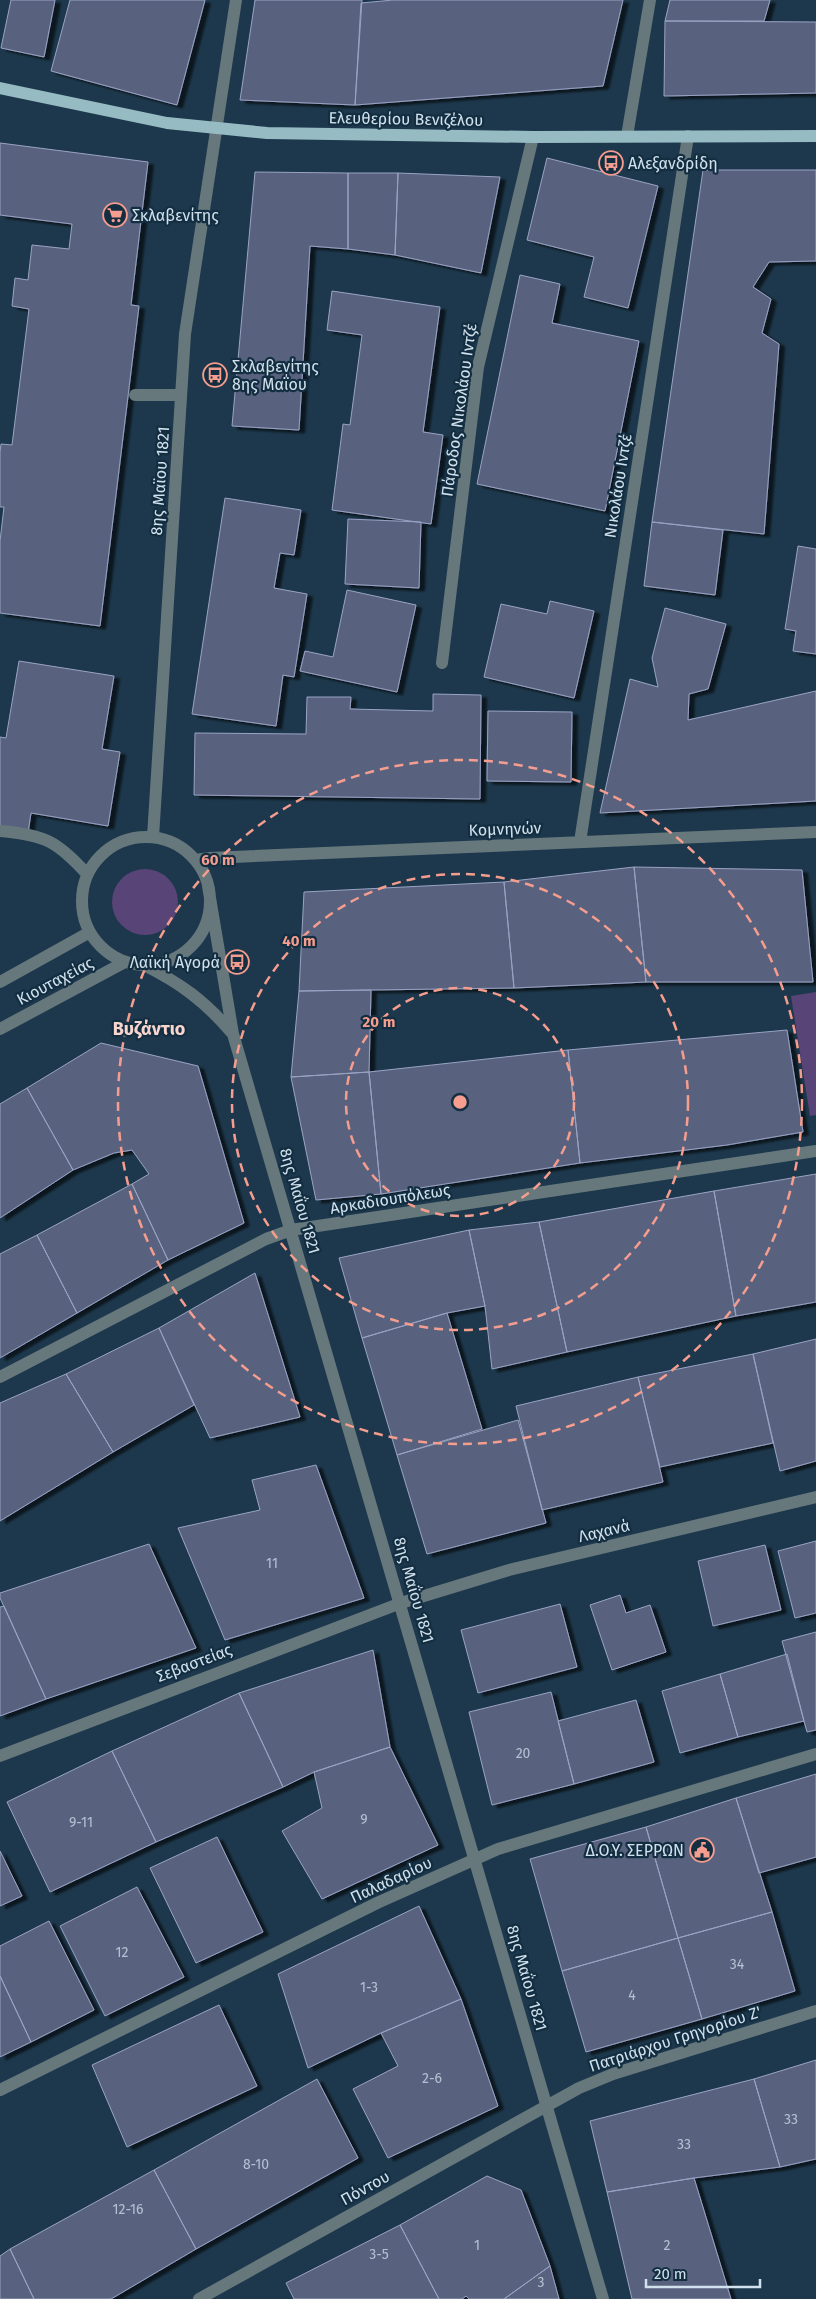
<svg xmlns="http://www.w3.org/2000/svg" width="816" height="2299" font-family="'Fira Sans',sans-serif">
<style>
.green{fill:#584476}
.building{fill:#59627f;stroke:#9aa3c4;filter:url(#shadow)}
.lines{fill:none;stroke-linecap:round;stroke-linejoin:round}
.minor{stroke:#66787c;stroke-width:12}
.major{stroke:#96bbc3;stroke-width:12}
.ring{fill:none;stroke:#f59d8e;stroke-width:2.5;stroke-dasharray:9 6}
.labels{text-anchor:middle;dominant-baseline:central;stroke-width:4.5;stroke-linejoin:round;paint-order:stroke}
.number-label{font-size:14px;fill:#b3c1d2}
.street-label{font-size:16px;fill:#d1e1ed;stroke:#132e41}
.poi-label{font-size:16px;fill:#d1e1ed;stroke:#132e41;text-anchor:start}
.neighbourhood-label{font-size:18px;font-weight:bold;fill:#f8d5cf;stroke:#132e41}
.centre{fill:#f59d8e;stroke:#132e41;stroke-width:2.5}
.ring-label{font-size:15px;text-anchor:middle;font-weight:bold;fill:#f59d8e;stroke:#132e41;stroke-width:4.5;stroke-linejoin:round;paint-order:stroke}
</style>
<defs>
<filter id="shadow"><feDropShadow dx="5.5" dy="3" stdDeviation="1" flood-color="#0009"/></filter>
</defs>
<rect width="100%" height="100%" fill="#1d384c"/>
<path class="green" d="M112 902a33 33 0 1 1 66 0a33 33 0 1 1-66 0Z
M816,992V1115L810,1116L791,996Z"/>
<path class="building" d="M11,0H55L44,57L1,48Z
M70,0H205L177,105L51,71Z
M255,0H362L355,105L240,100Z
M393,0H623L603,86L355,105L361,3Z
M670,0H770L764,21H665Z
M665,21L816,22V93L664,96Z
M0,143L148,162L131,305L139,306L100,626L0,613V541L4,507H0V452L1,444L12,445L29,309L12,306L15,278L28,280L32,245L69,249L72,224L0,215Z
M547,158L658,186L628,308L584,297L594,257L527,240Z
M703,170H816V261L769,262L753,287L771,299L762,333L779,344L764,534L652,522Z
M255,172L348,173V249L310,246L299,430L232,426Z
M348,173H398L395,255L348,249Z
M398,173L500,177L481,273L395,255Z
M520,275L560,284L552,323L639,341L605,511L477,484Z
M332,291L440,307L423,432L443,435L431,524L332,510L343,424L350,425L362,335L327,330Z
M225,498L301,510L294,555L280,553L274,588L307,594L294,677L283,675L276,726L192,714Z
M348,519L421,522L419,588L345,584Z
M652,522L723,530L715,595L644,586Z
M798,546L816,549V654L793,651L796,631L785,629Z
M347,590L416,605L397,692L300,671L305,651L333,657Z
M550,601L594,611L574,698L484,677L501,604L547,614Z
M665,608L726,624L708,689L689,694L688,720L816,691V801L600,813L630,679L658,687L652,658Z
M19,661L114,676L102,749L120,752L108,826L31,813L28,833L0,828V737L6,738Z
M433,694L481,695L480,799L194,795L195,733L306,734L307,697H351L350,709L433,711Z
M488,711L572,712L571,782L487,781Z
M634,867L802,870L813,982H646Z
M634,867L646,982L514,988L504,882Z
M504,882L514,988L299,991L304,892Z
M371,990L369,1072L291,1077L299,991Z
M787,1030L803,1132L727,1145L580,1163L568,1050Z
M101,1043L198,1066L244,1223L168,1260L132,1184L149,1174L132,1150L114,1153L73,1170L27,1088Z
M568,1050L580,1163L381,1194L369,1072Z
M369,1072L381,1194L316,1200L291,1077Z
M27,1088L73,1170L0,1218V1104Z
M816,1174V1302L736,1316L714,1191Z
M132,1184L168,1260L77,1313L37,1235Z
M714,1191L736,1316L567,1352L539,1222Z
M539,1222L567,1352L492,1369L485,1306L469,1230Z
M469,1230L485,1306L447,1313L362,1338L339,1258Z
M37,1235L77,1313L0,1358V1254Z
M255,1273L300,1417L210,1438L159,1328Z
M447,1313L482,1429L397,1455L362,1338Z
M159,1328L194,1405L113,1452L66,1374Z
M816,1339V1461L780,1471L753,1354Z
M753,1354L773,1443L660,1467L638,1377Z
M66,1374L113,1452L0,1521V1403Z
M638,1377L663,1482L542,1510L516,1406Z
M518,1420L546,1523L427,1554L397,1455Z
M316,1465L364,1598L225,1640L178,1528L260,1510L252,1480Z
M816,1541V1613L795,1618L778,1551Z
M149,1544L196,1648L46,1699L0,1598V1593Z
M765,1545L781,1610L713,1626L698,1561Z
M620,1595L626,1613L650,1605L666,1652L612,1670L590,1605Z
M560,1604L577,1667L478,1693L461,1630Z
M4,1606L46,1699L0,1716V1607Z
M816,1632V1730L807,1732L782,1641Z
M373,1650L390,1747L314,1772L283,1787L239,1693Z
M787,1654L804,1721L738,1737L720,1674Z
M720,1674L738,1737L680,1753L662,1691Z
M551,1692L574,1784L492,1805L469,1712Z
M239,1693L283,1787L156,1842L112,1751Z
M636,1700L654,1762L574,1784L558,1721Z
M390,1747L438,1845L322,1899L282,1831L322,1808L314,1772Z
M112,1751L156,1842L50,1892L7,1802Z
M816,1774V1857L759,1873L736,1798Z
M736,1798L772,1912L678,1938L646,1827Z
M646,1827L678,1938L562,1971L530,1859Z
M217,1837L263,1932L196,1963L150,1868Z
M0,1851L22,1896L0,1906Z
M137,1887L184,1977L105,2016L60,1926Z
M419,1906L461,1999L381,2033L308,2068L278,1974Z
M772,1912L795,1991L702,2019L678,1938Z
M49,1921L94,2010L31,2042L0,1976V1946Z
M678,1938L702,2019L586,2052L562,1971Z
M0,1976L31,2042L0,2057Z
M461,1999L498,2106L388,2158L353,2089L398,2066L381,2033Z
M219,2005L257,2086L127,2147L92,2065Z
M816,2060V2159L780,2167L754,2079Z
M317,2079L358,2158L196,2249L154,2170Z
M754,2079L780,2167L694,2178L607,2192L590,2121Z
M154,2170L196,2249L111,2299H34L10,2249Z
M487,2176L521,2190L550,2266L504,2299H469L466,2296L462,2299H439L400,2225Z
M694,2178L731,2299H632L607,2192Z
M400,2225L439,2299H294L286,2283Z
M10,2249L34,2299H0V2256Z
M550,2266L559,2299H504Z"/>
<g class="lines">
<path class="minor" d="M627,136L650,0
M135,395H181
M442,663L478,367L533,137
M0,831C45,835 57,841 87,874
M153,837L185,334L236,0
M82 901a64 64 0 1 1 128 0a64 64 0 1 1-128 0Z
M580,842L688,136
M195,860L210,858L816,832
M208,886L233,1034L603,2299
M144,965C180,983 205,1001 231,1032
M0,982L90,932
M0,1029L125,962
M0,1377L266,1239L291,1230L816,1151
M0,1756L401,1603L509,1570L816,1497
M0,2090L377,1903L498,1849L816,1754
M199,2299L579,2088L613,2074L816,2011"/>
<path class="major" d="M0,88L167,123L267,133L533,137L816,136"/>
</g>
<g class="ring">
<circle cx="460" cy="1102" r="114"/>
<circle cx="460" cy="1102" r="228"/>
<circle cx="460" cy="1102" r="342"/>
</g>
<defs>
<g id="bus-ring" transform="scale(1.25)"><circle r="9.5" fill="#132e41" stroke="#f59d8e" stroke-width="1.5"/><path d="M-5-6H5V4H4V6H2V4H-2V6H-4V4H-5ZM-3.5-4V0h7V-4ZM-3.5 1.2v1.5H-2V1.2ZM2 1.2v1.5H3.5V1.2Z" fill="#f59d8e"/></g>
<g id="supermarket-ring" transform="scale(1.25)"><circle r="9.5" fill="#132e41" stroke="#f59d8e" stroke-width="1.5"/><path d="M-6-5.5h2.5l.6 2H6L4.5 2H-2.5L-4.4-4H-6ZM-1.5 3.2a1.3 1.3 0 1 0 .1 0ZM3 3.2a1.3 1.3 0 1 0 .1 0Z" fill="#f59d8e"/></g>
<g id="civic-ring" transform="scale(1.25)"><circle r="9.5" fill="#132e41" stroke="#f59d8e" stroke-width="1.5"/><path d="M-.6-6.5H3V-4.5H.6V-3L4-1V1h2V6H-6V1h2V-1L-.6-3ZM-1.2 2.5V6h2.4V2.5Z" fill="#f59d8e"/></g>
</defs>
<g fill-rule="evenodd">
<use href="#bus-ring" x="611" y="163"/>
<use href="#supermarket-ring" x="115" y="215"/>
<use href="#bus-ring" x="215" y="375"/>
<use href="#bus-ring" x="237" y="962"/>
<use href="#civic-ring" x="702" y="1850"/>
</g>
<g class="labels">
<g class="number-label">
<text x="272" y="1563">11</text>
<text x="523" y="1753">20</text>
<text x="364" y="1819">9</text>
<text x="81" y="1822">9-11</text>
<text x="122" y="1952">12</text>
<text x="737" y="1964">34</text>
<text x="369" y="1987">1-3</text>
<text x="632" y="1995">4</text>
<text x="432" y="2078">2-6</text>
<text x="791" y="2119">33</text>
<text x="684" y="2144">33</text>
<text x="256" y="2164">8-10</text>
<text x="128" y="2209">12-16</text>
<text x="477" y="2245">1</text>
<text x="667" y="2245">2</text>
<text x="379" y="2254">3-5</text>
<text x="541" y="2282">3</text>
</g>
<g class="street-label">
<text transform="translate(406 119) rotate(1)">Ελευθερίου Βενιζέλου</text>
<text transform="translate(459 410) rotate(-82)">Πάροδος Νικολάου Ιντζέ</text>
<text transform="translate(160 481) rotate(-86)">8ης Μαϊου 1821</text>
<text transform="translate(618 486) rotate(-81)">Νικολάου Ιντζέ</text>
<text transform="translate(505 829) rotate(-2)">Κομνηνών</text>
<text transform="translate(55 981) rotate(-28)">Κιουταχείας</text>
<text transform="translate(390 1199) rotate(-9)">Αρκαδιουπόλεως</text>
<text transform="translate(300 1201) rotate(74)">8ης Μαΐου 1821</text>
<text transform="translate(604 1531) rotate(-13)">Λαχανά</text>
<text transform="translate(414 1590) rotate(74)">8ης Μαΐου 1821</text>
<text transform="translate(194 1663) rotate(-21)">Σεβαστείας</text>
<text transform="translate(391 1880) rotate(-25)">Παλαδαρίου</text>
<text transform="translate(527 1978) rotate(74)">8ης Μαΐου 1821</text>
<text transform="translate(675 2039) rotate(-18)">Πατριάρχου Γρηγορίου Ζ'</text>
<text transform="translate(365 2188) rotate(-29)">Πόντου</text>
</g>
<g class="poi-label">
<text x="628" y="163">Αλεξανδρίδη</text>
<text x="132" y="215">Σκλαβενίτης</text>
<text x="232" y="366">Σκλαβενίτης<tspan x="232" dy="18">8ης Μαΐου</tspan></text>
<text x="220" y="962" text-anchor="end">Λαϊκή Αγορά</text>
<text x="684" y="1850" text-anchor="end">Δ.Ο.Υ. ΣΕΡΡΩΝ</text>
</g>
<g class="neighbourhood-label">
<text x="149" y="1029">Βυζάντιο</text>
</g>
</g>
<circle cx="460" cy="1102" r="8" class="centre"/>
<g class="ring-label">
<text x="218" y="865">60 m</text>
<text x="299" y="946">40 m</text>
<text x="379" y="1027">20 m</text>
</g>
<path d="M646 2279v8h114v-8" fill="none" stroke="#d1e1ed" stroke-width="2.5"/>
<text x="654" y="2279" font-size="15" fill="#d1e1ed" stroke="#132e41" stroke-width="4" paint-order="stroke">20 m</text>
</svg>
